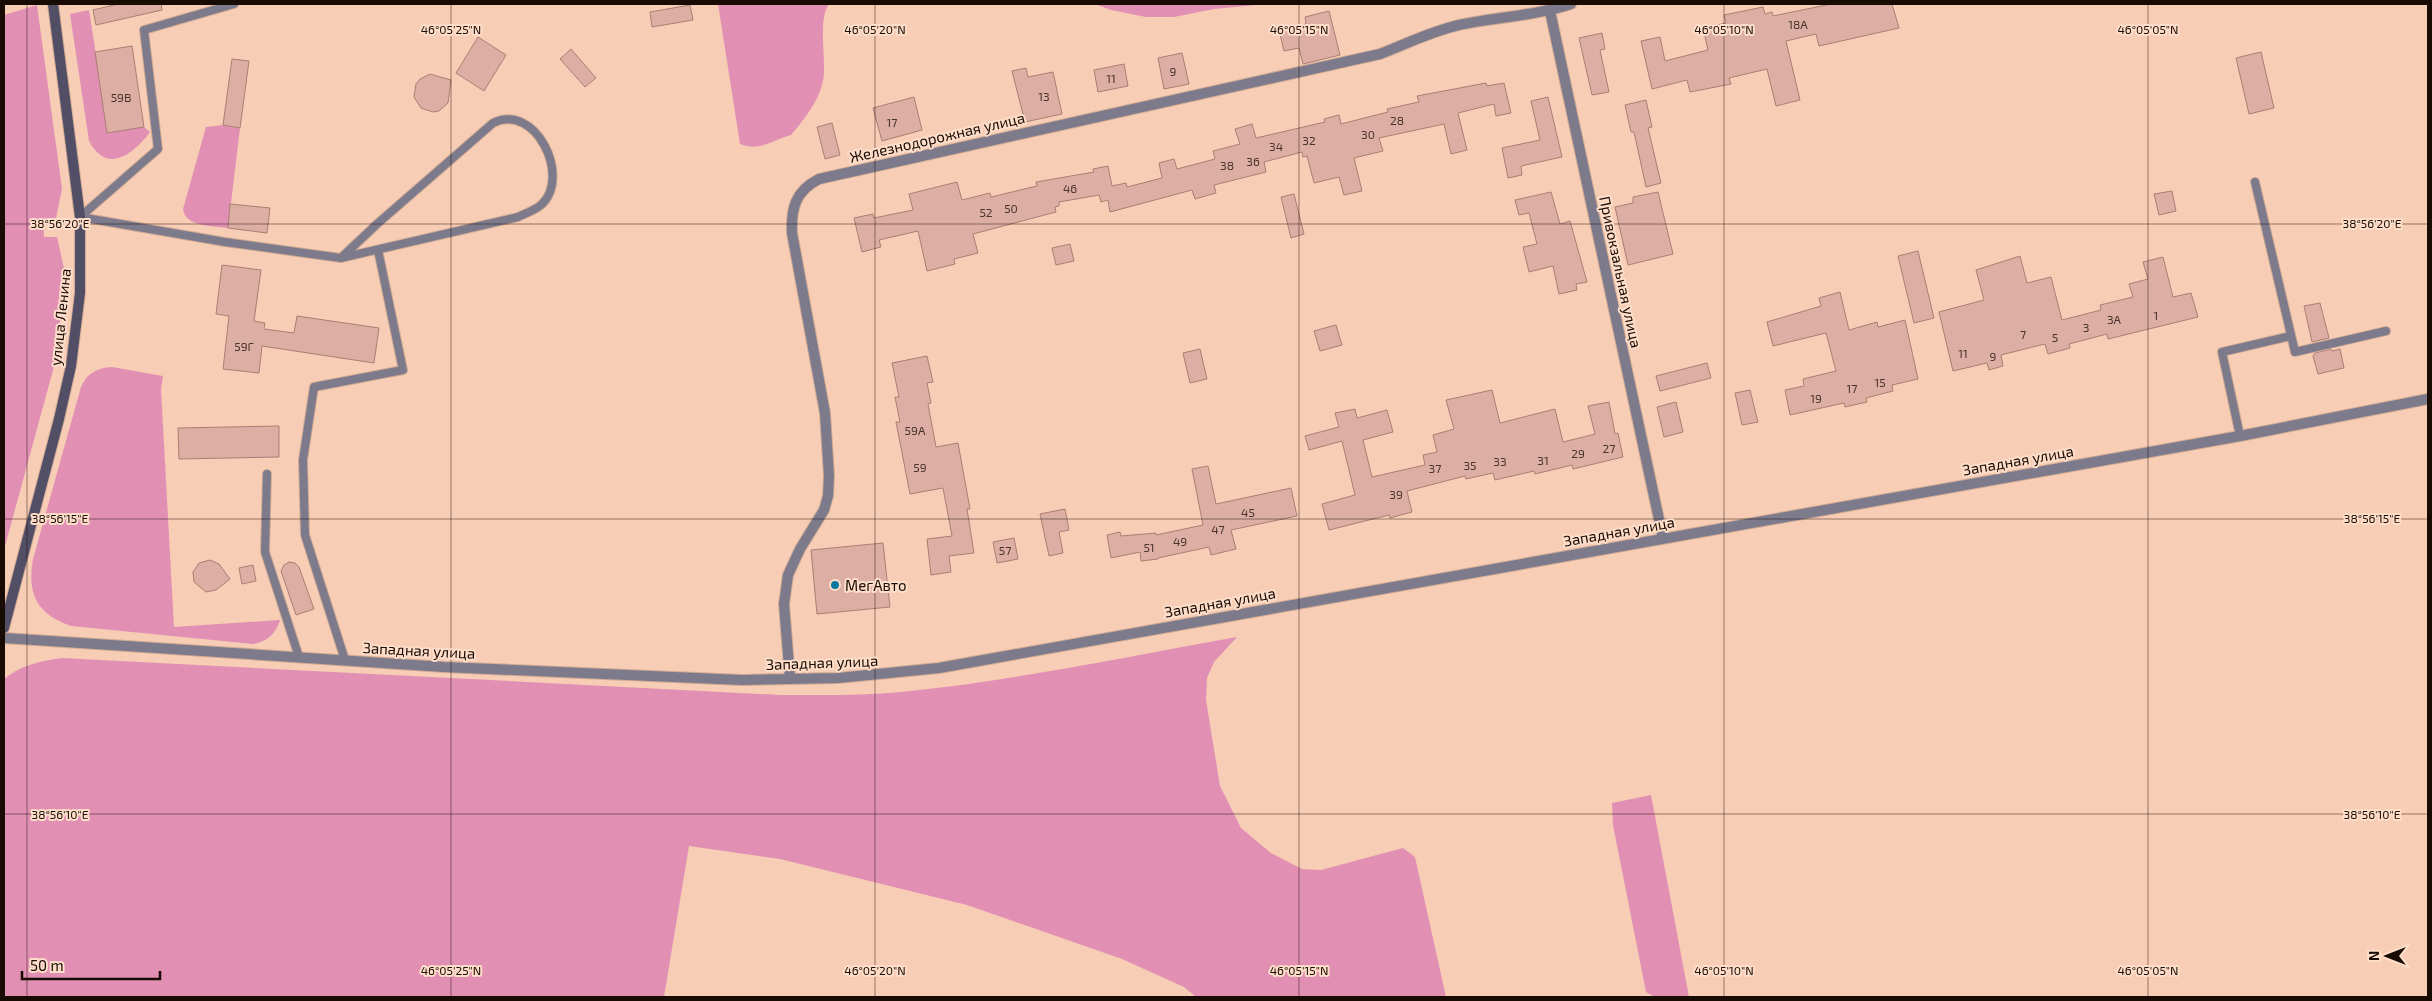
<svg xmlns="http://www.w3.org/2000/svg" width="2432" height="1001" font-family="'Exo 2',sans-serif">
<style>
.green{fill:#e190b4}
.building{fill:#ddaea4;stroke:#aa7e74}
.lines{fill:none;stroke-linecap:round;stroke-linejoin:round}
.service-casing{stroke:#cfaa95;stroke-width:10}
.minor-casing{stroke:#cfaa95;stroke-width:12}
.secondary-casing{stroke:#cfaa95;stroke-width:12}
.service{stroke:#7c7a8b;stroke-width:8}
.minor{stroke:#7c7a8b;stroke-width:10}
.secondary{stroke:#524e66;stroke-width:10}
.ticks{fill:none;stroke:#180b04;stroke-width:1;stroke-opacity:0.45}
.poi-dot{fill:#0878a2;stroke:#feddc9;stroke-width:2}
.labels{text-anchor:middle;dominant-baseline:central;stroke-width:4;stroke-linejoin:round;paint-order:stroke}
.number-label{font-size:12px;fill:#49342c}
.street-label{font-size:15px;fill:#180b04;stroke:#feddc9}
.poi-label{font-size:15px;fill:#180b04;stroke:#feddc9;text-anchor:start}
.ticks-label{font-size:12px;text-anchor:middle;fill:#180b04;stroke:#feddc9;stroke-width:4;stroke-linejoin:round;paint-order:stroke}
</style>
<rect width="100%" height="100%" fill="#f7cdb5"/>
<path class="green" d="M718,4H829C817,21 827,60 823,81C819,101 803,121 791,135C772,140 760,152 740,144Z
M1095,4H1266L1214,9L1174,17H1146L1111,10Z
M37,5L62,189L56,218L43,219L44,237H57L65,273L56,359L4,550V15Z
M89,10L108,132L144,127L150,132C134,154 107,175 89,141L70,14Z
M223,125L240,128L228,228C213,226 185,227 183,209L206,127Z
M112,367L163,376L161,389L174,627L280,620C276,634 266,642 253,644L71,626C36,614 27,593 33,559L81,387C87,373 97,368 112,367Z
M1237,637L1214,662L1207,678L1206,700L1220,786L1241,828L1271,853L1302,869L1321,870L1403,848L1415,857L1446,997H1196L1184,987L1122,959L967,905L780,859L689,846L664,997H4V679C21,665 40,661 62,658L780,695C820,695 861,696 901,692C1013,681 1125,657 1237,637Z
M1651,795L1689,997H1655L1646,992L1613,825L1612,803Z"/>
<path class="building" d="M118,4H161L162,10L96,25L93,10Z
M1831,4H1892L1899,28L1819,46L1816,34L1786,41L1800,100L1776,106L1767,69L1729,78L1731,84L1690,92L1687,80L1652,89L1641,41L1660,37L1665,61L1708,50L1703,28L1726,23L1724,15L1763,7L1765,14L1772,12L1773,16Z
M690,5L693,20L652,27L650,12Z
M1329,11L1340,55L1303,64L1299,48L1284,51L1279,30L1306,24L1305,17Z
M1602,33L1605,49L1600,50L1609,92L1592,95L1579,38Z
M478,37L506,55L484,91L456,73Z
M132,46L144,127L107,133L95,52Z
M571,49L596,78L585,87L560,59Z
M2261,52L2274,108L2249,114L2236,58Z
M1182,53L1189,84L1164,89L1158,58Z
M232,59L249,61L240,128L223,125Z
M1124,64L1128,86L1098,92L1094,70Z
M1026,68L1028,77L1053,72L1062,114L1025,122L1012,71Z
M430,74L451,80L448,103L439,111L433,112L421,108L414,97L416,84L420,79Z
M1486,83L1487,86L1504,83L1511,113L1496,116L1494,104L1458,113L1467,150L1451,154L1444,124L1379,138L1383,151L1354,158L1362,191L1344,195L1339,177L1314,183L1307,156L1303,157L1302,152L1264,162L1266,172L1214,185L1216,193L1195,199L1192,190L1110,212L1108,200L1101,202L1099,195L1059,202V206L1055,207L1056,212L973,234L978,253L954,259L955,264L927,271L918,231L879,240L881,247L862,252L854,218L873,214L874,218L913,210L909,194L957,182L962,200L990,193L991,197L1037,186L1036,182L1094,172L1093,169L1108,166L1112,186L1126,183L1127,187L1162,178L1159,163L1174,159L1177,169L1215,159L1213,151L1240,144L1235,129L1252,124L1256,138L1325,122L1324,119L1339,115L1341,124L1388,112L1387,109L1419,102L1417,96Z
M914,97L922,130L882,141L873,108Z
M1548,97L1562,157L1521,166L1522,175L1508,178L1502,148L1540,140L1531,101Z
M1646,100L1652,127L1648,128L1661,183L1646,187L1634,132H1631L1625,105Z
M832,123L840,155L825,159L817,127Z
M2172,191L2176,211L2159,215L2154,194Z
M1551,192L1560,224L1570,221L1587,282L1576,284L1577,290L1559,294L1553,266L1529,272L1523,247L1537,244L1529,213L1519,215L1515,200Z
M1658,192L1673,254L1628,265L1615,207L1633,203V197Z
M1294,194L1304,234L1291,238L1281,197Z
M230,204L270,208L267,233L228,228Z
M1070,244L1074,261L1056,265L1052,248Z
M1918,251L1934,318L1914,323L1898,256Z
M2020,256L2027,283L2051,277L2062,320L2101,310L2100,305L2133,297L2129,284L2148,279L2143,262L2163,257L2173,297L2191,293L2198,317L2108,339L2107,334L2069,344L2070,348L2048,354L2045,344L2001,355L2003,366L1989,370L1987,363L1953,371L1939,312L1984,300L1976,270Z
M222,265L261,270L254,321L265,323L264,329L294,333L297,316L379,328L374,363L262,346L259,373L223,369L229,316L216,314Z
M1840,292L1849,330L1877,322L1878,327L1905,320L1918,379L1892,385L1893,391L1866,398L1867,402L1845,407L1844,403L1790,415L1785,390L1804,386L1803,379L1836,371L1826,333L1773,346L1767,322L1821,306L1819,298Z
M2320,303L2329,338L2312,342L2304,306Z
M1336,325L1342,345L1320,351L1314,331Z
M1200,349L1207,379L1190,383L1183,353Z
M2331,349L2332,351L2340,349L2344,368L2318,374L2313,356L2315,353Z
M927,356L933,382L927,383L931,403L928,404L936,447L958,443L970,509H967L974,553L949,556L951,572L931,575L927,539L952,536L943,488L910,494L896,422H900L895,397H899L892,363Z
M1707,363L1711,378L1660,391L1656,376Z
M1492,390L1500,423L1555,409L1563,442L1595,434L1588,406L1609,402L1615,434L1618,433L1623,457L1573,469L1572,465L1535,474L1534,471L1495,480L1493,473L1466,479L1465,476L1407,491L1412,512L1390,518L1389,515L1329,530L1322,504L1355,495L1342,441L1309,450L1305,436L1339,427L1335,413L1355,409L1357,418L1387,410L1393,432L1363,440L1372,477L1425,465L1423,455L1437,452L1433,435L1454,429L1446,400Z
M1750,390L1758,422L1742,425L1735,393Z
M1676,402L1683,432L1664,437L1657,407Z
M279,426V457L179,459L178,428Z
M1208,466L1216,504L1291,488L1297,516L1231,530L1236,549L1211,555L1209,547L1158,558V559L1141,561L1140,552L1111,558L1107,535L1120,532L1121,536L1156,533V535L1203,525L1192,469Z
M1065,509L1069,530L1059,532L1063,553L1049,556L1040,514Z
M1014,538L1018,559L997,563L993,542Z
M883,543L890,607L817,614L811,550Z
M210,560L219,564L230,579L216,590L206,592L194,582L193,572L199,563Z
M289,562L295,563L299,567L314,609L296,615L281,571L284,565Z
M253,565L256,581L242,584L239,568Z"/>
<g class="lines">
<g class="service-casing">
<path id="service" d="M2255,182L2295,352L2386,331
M80,217L225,242L341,258L518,217C526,213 536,210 542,204C571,177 536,102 493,123L377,224L341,258
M80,217L158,149L144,30L234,4
M2240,436L2222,352L2291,336
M267,474L265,552L299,657
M345,660L305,535L303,460L314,387L403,370L378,250"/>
</g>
<g class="minor-casing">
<path id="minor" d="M1550,11L1663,538
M4,638L444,667L742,680L838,678L939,668L2240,436L2428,399
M790,679L784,604L788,575L800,549L824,510L828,496L829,476L825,413L792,233C791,209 795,191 819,179L1380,54C1406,44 1432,31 1459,25C1496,17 1535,16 1571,4"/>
</g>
<g class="secondary-casing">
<path id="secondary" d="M4,628L59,419L71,366L80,293V217L53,4"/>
</g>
<use href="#service" class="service"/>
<use href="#minor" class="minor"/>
<use href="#secondary" class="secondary"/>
</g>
<path class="ticks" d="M27,4V997M451,4V997M875,4V997M1299,4V997M1724,4V997M2148,4V997M4,224H2428M4,519H2428M4,814H2428"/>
<circle class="poi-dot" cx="835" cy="585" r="5"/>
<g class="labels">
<g class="number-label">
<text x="1798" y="24">18А</text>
<text x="1173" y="71">9</text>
<text x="1111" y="78">11</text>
<text x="1044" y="96">13</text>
<text x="121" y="97">59В</text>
<text x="1397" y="120">28</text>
<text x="892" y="122">17</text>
<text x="1368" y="134">30</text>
<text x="1309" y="140">32</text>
<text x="1276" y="146">34</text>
<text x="1253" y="161">36</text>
<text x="1227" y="165">38</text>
<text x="1070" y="188">46</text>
<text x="1011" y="208">50</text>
<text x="986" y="212">52</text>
<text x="2156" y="315">1</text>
<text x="2114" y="319">3А</text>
<text x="2086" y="327">3</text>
<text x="2023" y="334">7</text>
<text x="2055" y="337">5</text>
<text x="244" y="346">59Г</text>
<text x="1963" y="353">11</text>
<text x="1993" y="356">9</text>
<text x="1880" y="382">15</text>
<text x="1852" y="388">17</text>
<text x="1816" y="398">19</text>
<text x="915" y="430">59А</text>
<text x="1609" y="448">27</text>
<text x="1578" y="453">29</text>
<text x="1543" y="460">31</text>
<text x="1500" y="461">33</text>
<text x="1470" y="465">35</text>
<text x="920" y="467">59</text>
<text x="1435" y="468">37</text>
<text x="1396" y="494">39</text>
<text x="1248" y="512">45</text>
<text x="1218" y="529">47</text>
<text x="1180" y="541">49</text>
<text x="1149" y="547">51</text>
<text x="1005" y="550">57</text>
</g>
<g class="street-label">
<text transform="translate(937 137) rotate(-13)">Железнодорожная улица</text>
<text transform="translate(1621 272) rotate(78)">Привокзальная улица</text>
<text transform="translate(60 317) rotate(-84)">улица Ленина</text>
<text transform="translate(2018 460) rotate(-10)">Западная улица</text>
<text transform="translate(1619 531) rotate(-10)">Западная улица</text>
<text transform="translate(1220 602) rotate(-10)">Западная улица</text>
<text transform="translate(419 650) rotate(3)">Западная улица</text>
<text transform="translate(822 662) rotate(-2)">Западная улица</text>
</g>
<g class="poi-label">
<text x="845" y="585">МегАвто</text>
</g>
</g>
<g class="ticks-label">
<text x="451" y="34">46°05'25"N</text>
<text x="875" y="34">46°05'20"N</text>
<text x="1299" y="34">46°05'15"N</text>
<text x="1724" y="34">46°05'10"N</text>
<text x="2148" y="34">46°05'05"N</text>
<text x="2372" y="228">38°56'20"E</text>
<text x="60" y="228">38°56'20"E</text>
<text x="2372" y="523">38°56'15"E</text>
<text x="60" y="523">38°56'15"E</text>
<text x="2372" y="819">38°56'10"E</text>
<text x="60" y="819">38°56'10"E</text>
<text x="451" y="975">46°05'25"N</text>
<text x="875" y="975">46°05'20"N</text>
<text x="1299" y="975">46°05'15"N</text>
<text x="1724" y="975">46°05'10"N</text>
<text x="2148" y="975">46°05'05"N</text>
</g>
<rect width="2432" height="1001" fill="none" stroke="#180b04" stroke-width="10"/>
<g transform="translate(2387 956) rotate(270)" stroke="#feddc9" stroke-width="4" paint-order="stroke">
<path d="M0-4L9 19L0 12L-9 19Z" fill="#180b04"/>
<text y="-8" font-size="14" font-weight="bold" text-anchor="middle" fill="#180b04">N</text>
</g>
<path d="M22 971v8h138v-8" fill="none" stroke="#180b04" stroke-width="2.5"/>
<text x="30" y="971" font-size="15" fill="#180b04" stroke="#feddc9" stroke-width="4" paint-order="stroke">50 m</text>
</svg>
